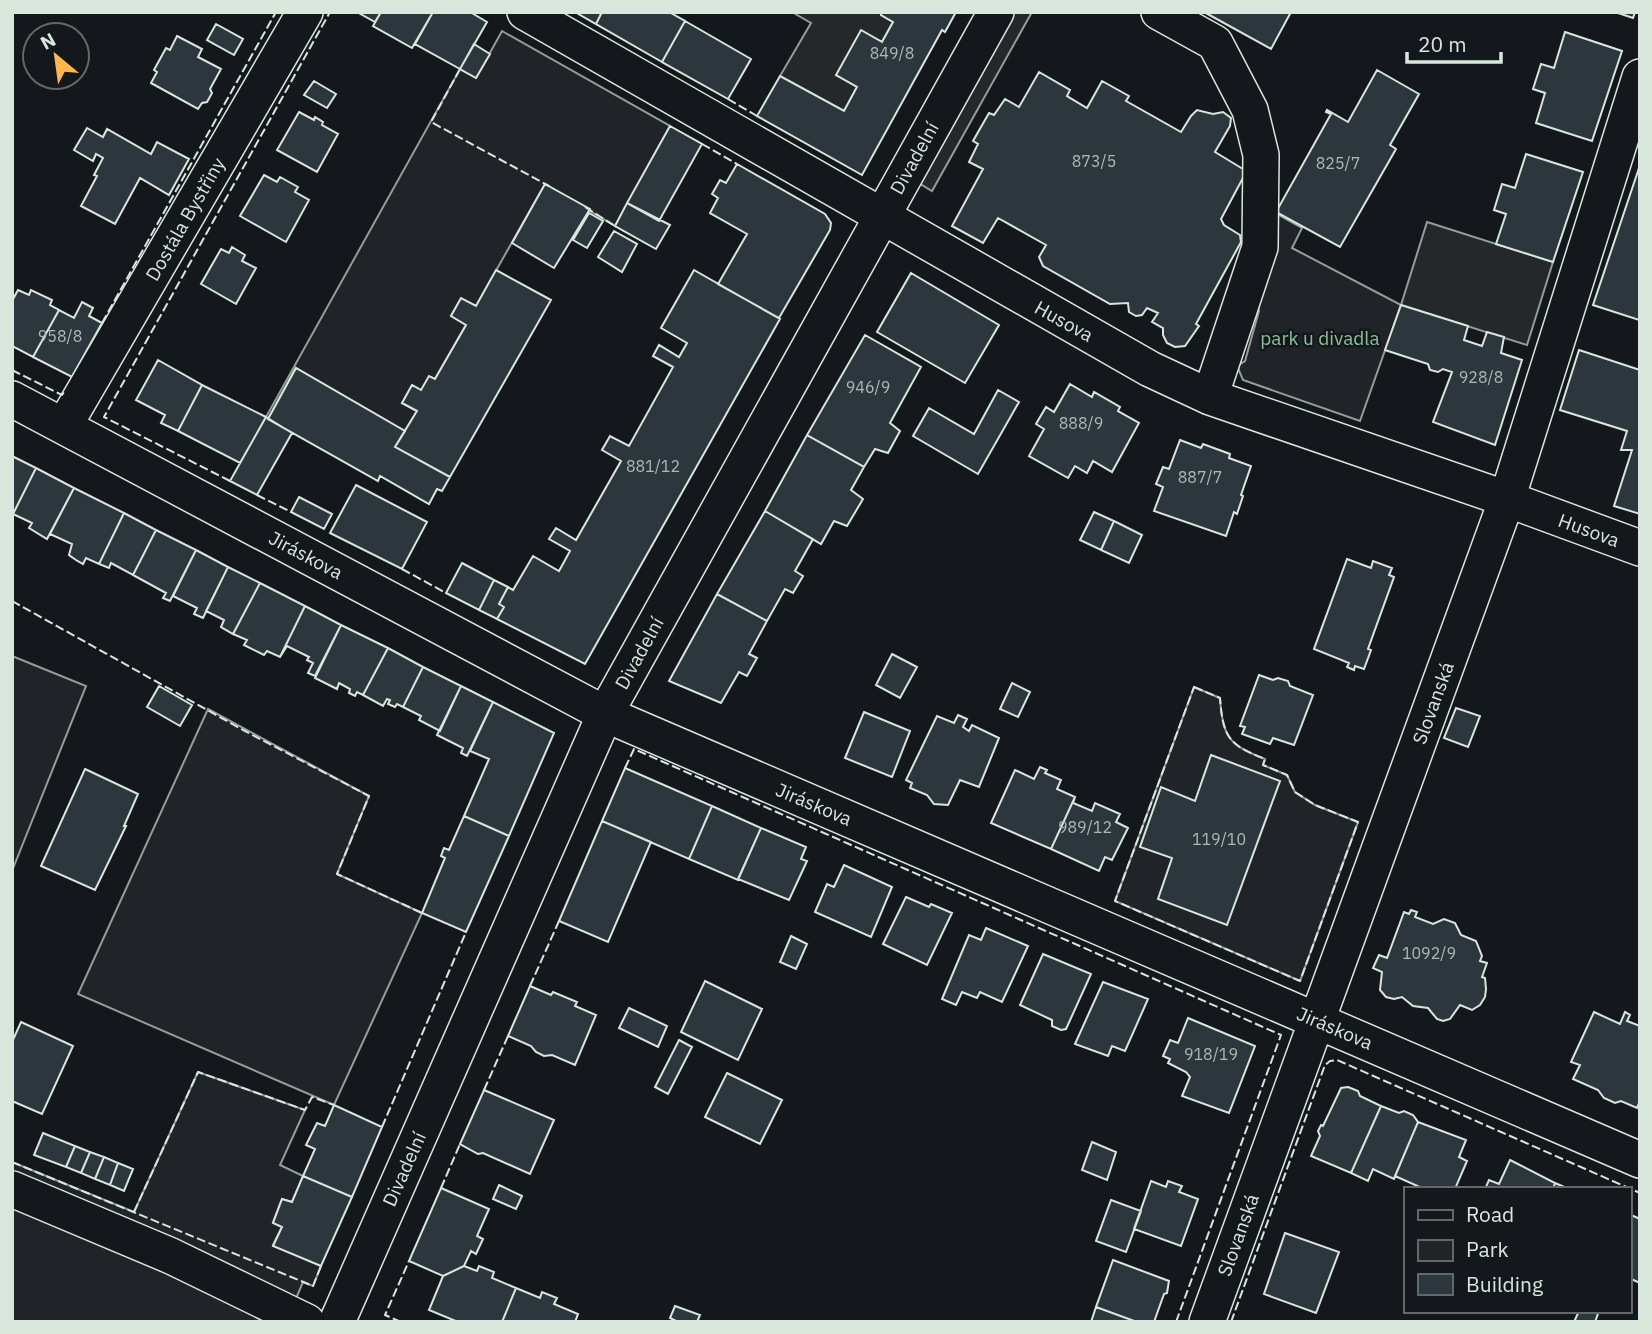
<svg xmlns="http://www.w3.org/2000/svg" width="1652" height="1334" font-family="'IBM Plex Sans',sans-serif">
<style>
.green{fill:#202428;stroke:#939e99;stroke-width:2}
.parking{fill:#24282b;stroke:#939e99;stroke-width:2}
.building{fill:#2c363c;stroke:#d8e6dc;stroke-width:2}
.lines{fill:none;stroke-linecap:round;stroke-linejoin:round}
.minor-casing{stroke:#d8e6dc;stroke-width:38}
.minor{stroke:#14181c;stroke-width:35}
.fence{stroke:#d8e6dc;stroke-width:2;stroke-dasharray:9 3.5;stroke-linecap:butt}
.labels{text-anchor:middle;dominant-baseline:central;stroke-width:5;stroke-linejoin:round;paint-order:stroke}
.number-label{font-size:16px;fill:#adbab4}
.street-label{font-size:19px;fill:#d8e6dc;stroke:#14181c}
.park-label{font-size:19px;fill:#8ac095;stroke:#14181c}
</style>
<rect width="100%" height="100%" fill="#14181c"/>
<path class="green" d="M502,31L670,126L615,226L545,184L476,306L461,299L451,316L466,325L435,379L421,390L412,385L402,403L417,411L405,431L296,368L268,419L266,417L460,69L476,78Z
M1270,210L1302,228L1292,248L1401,305L1360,421L1243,380L1237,366L1245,361L1259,311L1254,292Z
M12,656L86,686L12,871Z
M1194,687L1220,698C1223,738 1229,745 1265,759L1263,765L1287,775L1295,792L1315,805L1358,822L1300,981L1115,901Z
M208,709L369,796L337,874L422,913L334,1105L78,994Z
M198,1072L305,1110L280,1165L303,1176L292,1202L282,1199L273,1222L282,1227L273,1245L321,1266L313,1286L303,1282L286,1322H12V1162L134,1212Z"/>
<path class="parking" d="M792,12H882L881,15L893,22L882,42L862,31L837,75L857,87L844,111L780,76L811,23Z
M1004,12H1032L932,191L912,179Z
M1427,222L1553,262L1527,345L1401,305Z"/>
<path class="building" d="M357,12H381L375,22Z
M381,12H433L412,48L373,26Z
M433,12H470L487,22L460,69L415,44Z
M575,12H602L596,24Z
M602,12H669L685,21L662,62L596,24Z
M882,12H956L945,32L942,30L862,175L757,116L780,76L844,111L857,87L836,75L861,30L882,42L893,22L881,15Z
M1204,12H1291L1271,49Z
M1615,12H1635L1633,18Z
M685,21L751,59L728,99L662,62Z
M216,24L243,39L234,55L207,40Z
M1565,32L1622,51L1592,141L1536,123L1545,93L1533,89L1541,64L1554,68Z
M177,36L202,49L198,57L221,69L210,89L212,93L207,102L202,103L198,109L151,83L157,72L154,70L166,48L170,50Z
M474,44L490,54L476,78L460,69Z
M1377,70L1419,94L1390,145L1396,149L1340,247L1276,212L1331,114L1326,112L1327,110L1348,122Z
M1039,72L1070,90L1067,96L1087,108L1102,81L1129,96L1126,101L1181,132L1191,116L1197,110L1213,114L1223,112L1231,118L1230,126L1215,152L1243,169L1244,176L1221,219L1224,225L1240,235L1241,242L1196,324L1199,326L1185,346L1175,347L1167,343L1163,335V328L1152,322L1158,313L1147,308L1142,315L1136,316L1129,312L1128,303L1110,304L1043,266L1039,257L1046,245L998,218L983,243L952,226L983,169L969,162L978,144L973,141L989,113L994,115L1005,99L1019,107Z
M314,81L336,94L327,108L304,95Z
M299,112L314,120L315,117L323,122L322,125L338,134L317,172L277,150Z
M670,126L702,144L659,221L627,203Z
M87,128L103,137L107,129L151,154L157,142L189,159L169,195L140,178L115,224L81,206L97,176L94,175L103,158L96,154L93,161L74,150Z
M1526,154L1583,172L1553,262L1496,244L1506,214L1494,210L1502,184L1515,188Z
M737,164L825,214L831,223L830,230L779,318L718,284L747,234L710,213L718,198L712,194L720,180L726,183Z
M1639,168L1640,169L1639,320L1593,305Z
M264,175L277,182L280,177L298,187L295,192L309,200L286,242L240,216Z
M545,184L590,209L554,268L512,243Z
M627,203L670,225L656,249L615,226Z
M589,213L603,221L587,248L573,240Z
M614,231L637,244L622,272L598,257Z
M232,247L245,255L242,261L256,268L236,304L201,284L221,249L229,253Z
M496,270L551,300L450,477L395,447L417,411L402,403L412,385L421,390L429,376L435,379L466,325L451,316L461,298L476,306Z
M694,270L780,319L585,664L497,619L504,607L499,604L508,587L513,590L533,556L559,571L570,551L549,539L556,528L576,540L621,461L602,450L610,436L629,446L673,367L653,356L659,345L679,357L687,343L661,328Z
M911,273L999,325L965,383L877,332Z
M18,290L29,295L31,290L52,300L50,305L59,310L33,357L12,346V301Z
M82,302L93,308L89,316L102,323L72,377L33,357L59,310L74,318Z
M1401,305L1468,326L1464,340L1482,346L1487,332L1504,337L1501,353L1522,360L1495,445L1433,422L1452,372L1443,369L1438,372L1430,370L1428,364L1385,350Z
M865,335L921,367L890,423L900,431L888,453L875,449L864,467L807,435Z
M1579,350L1640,370V514L1614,506L1632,450H1621L1627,431L1560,410Z
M158,360L202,385L178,431L161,423L165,415L136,400Z
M296,368L405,431L395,447L450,477L442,491L437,489L429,504L380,476L378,481L268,419Z
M1070,384L1092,397L1094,392L1120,407L1118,411L1139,423L1112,472L1093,461L1087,473L1075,466L1068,478L1029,456L1044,429L1036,424L1046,407L1054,412Z
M202,385L266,417L240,463L178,431Z
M998,390L1019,402L978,474L913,436L929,408L974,434Z
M266,417L292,433L257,495L230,481Z
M807,435L864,467L851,490L863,499L847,526L834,521L821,544L765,511Z
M1180,440L1201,448L1203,444L1230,454L1229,458L1251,466L1241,495L1243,496L1237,514L1234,512L1226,536L1154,511L1163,487L1156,484L1163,467L1169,469Z
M12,456L36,468L12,516Z
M36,468L74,488L47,539L29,528L32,523L13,514Z
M356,485L427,522L402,569L330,533Z
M74,488L124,513L99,564L86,558L83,564L76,560L69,555L72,544L50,534Z
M299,497L332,514L324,529L291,512Z
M765,511L813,539L795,571L803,576L793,593L785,589L767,621L717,594Z
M1094,512L1114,521L1101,550L1080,540Z
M124,513L156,530L133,575L111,563L109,568L99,564Z
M1114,521L1142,535L1129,563L1101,550Z
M156,530L196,550L170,601L163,598L166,593L133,575Z
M196,550L228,567L203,618L194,614L197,608L173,596Z
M1347,559L1371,568L1373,561L1392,568L1389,575L1394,577L1368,649L1371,650L1364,669L1355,666L1354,670L1347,667L1349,663L1314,649Z
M462,563L494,580L479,610L446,593Z
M228,567L260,583L233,634L221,627L224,620L206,611Z
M494,580L508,587L499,604L504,607L497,619L479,610Z
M260,583L305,606L280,657L267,651L264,655L244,645L247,640L233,634Z
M717,594L767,621L749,654L757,658L747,676L739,672L721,703L669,681Z
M305,606L341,625L315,676L308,673L313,663L307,660L309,657L287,646L280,657Z
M341,625L388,648L363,695L357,692L355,696L349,693L350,689L339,683L337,689L315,678Z
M388,648L423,667L403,707L397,704L395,707L388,704L390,700L387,699L383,706L363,695Z
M892,654L917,667L900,698L876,685Z
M423,667L461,686L440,731L419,720L421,716L403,707Z
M1259,675L1273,680L1278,678L1288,681L1290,686L1313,695L1294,745L1273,738L1270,744L1242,734L1245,727L1240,726Z
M1012,683L1030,692L1018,717L1000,709Z
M159,686L192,705L180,726L147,707Z
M461,686L493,702L467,756L461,753L463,748L437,735Z
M493,702L554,733L509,836L464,816L489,759L470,751Z
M1456,708L1480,716L1468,747L1444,738Z
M864,712L910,731L892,777L845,758Z
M958,715L967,719L963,727L969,731L972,725L999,738L979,787L960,780L948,805L934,804L927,795L910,788L912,783L906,780L937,716L954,723Z
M1211,755L1280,781L1227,925L1158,899L1172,858L1140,847L1161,787L1195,801Z
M1040,767L1047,770L1045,773L1061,780L1057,789L1075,797L1051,849L991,823L1015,770L1034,779Z
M625,768L712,806L689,859L602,821Z
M85,769L138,794L124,826H126L95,890L41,866Z
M1075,797L1073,803L1092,811L1095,803L1120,814L1116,822L1128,828L1112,860L1105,857L1099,871L1051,849Z
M712,806L761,828L738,880L689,859Z
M464,816L509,836L466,932L422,913L445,858L441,856L444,848L449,850Z
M602,821L651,842L608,942L559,921Z
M761,828L806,847L801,859L807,861L789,900L738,879Z
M844,865L892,887L871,937L815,912L827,884L834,887Z
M906,897L929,907L931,904L952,913L927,965L883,944Z
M1411,910L1417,912L1415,917L1433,924L1444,919L1455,923L1461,935L1476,941L1482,956L1480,961L1487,963L1482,977L1485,978L1486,989L1485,997L1480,1005L1472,1010L1460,1005L1450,1019L1443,1021L1437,1019L1428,1008L1413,1006L1402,997L1394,999L1386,997L1380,990L1382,972L1373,968L1379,955L1387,958L1404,912L1409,914Z
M986,928L1028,946L1002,1002L980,992L977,998L962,992L956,1005L942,999L969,935L981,940Z
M791,936L807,944L796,969L780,962Z
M1043,954L1091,974L1066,1029L1061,1030L1052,1026V1020L1020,1005Z
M705,981L762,1009L738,1060L681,1032Z
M1103,982L1148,999L1125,1051L1112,1046L1108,1056L1075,1044Z
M530,986L551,995L553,992L577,1002L575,1006L596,1015L575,1065L552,1055L544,1056L536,1052L531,1046L508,1036Z
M629,1008L667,1026L658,1047L619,1028Z
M1594,1012L1620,1024L1625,1012L1630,1015L1627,1021L1640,1026V1101L1637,1108L1621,1101L1615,1103L1604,1098L1598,1090L1573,1079L1580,1065L1571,1062Z
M1188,1018L1255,1046L1229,1113L1182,1096L1190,1077L1186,1072L1168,1063L1170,1059L1163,1056L1170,1040L1178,1043Z
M21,1022L73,1046L42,1114L12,1101V1042Z
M679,1040L692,1047L668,1094L655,1087Z
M727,1073L782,1100L760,1144L705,1117Z
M1348,1087L1358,1091L1360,1096L1381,1106L1351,1173L1311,1156L1320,1136L1318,1131L1321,1125L1323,1126L1341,1088Z
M484,1090L554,1120L530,1174L483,1153L478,1154L460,1144Z
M334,1105L382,1127L352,1197L303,1176L315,1149L306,1145L317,1123L325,1126Z
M1381,1106L1399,1113L1404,1111L1413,1115L1418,1122L1394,1179L1373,1169L1368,1181L1351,1173Z
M1418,1122L1466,1140L1459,1157L1467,1161L1455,1189H1424L1395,1176Z
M43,1133L75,1146L66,1167L34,1155Z
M1092,1142L1116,1152L1107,1180L1082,1170Z
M75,1146L90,1152L81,1173L66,1167Z
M90,1152L104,1157L95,1179L81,1173Z
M104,1157L118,1163L110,1185L95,1179Z
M1510,1160L1555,1183L1553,1189H1485L1489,1180L1499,1184Z
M118,1163L133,1169L124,1191L110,1185Z
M303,1176L352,1197L321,1266L273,1246L282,1227L273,1223L282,1199L292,1202Z
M1151,1181L1166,1187L1168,1181L1182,1186L1179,1192L1198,1199L1181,1246L1134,1229Z
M1555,1183L1569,1189H1553Z
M499,1185L522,1196L516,1209L493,1199Z
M441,1188L489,1209L477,1236L483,1239L476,1254L471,1251L464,1266L443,1276L409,1261Z
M1111,1200L1141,1211L1126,1252L1096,1241Z
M1631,1215L1640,1219V1283L1629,1278Z
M1285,1233L1339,1252L1316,1313L1264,1294Z
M1113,1260L1169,1281L1167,1293L1164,1294L1154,1322H1137L1096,1307Z
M464,1266L477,1271L479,1266L494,1272L492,1278L516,1288L502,1322H458L429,1310L443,1276Z
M516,1288L540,1298L542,1292L557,1298L554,1304L578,1314L575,1322H502Z
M675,1306L700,1315L697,1322H678L670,1318Z
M1096,1307L1137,1322H1091Z
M1579,1311H1599L1595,1322H1574Z"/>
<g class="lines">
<g class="minor-casing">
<path id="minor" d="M525,12L1150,369L1210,397L1507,499L1640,548
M1159,12L1215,43L1250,110L1261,155L1260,247L1210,397
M12,399L605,714L1640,1160
M64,426L305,12
M12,1189L171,1256L307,1322
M337,1322L605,714L996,12
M1207,1322L1507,499L1640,77"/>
</g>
<use href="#minor" class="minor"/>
<path class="fence" d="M460,69L431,122L549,186
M728,99L757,116
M702,144L737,164
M585,207L615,226
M102,323L276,12
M12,370L62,395L64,392
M230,481L104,417L330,12
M257,495L291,512
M402,569L446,593
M12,601L243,730L369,796L337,874L422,913
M1194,687L1220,698C1223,738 1229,745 1265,759L1263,765L1287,775L1295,792L1315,805L1358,822L1300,981L1115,901Z
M625,768L634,749L1281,1035L1176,1322
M530,986L559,921
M484,1090L508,1036
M382,1127L466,932
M12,1162L313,1286L321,1266
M441,1188L460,1144
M134,1212L198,1072L305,1110L312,1097L334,1105
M401,1322L385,1315L409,1261
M1231,1322L1325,1065L1330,1061L1337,1060L1640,1193"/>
</g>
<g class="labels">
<g class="number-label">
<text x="892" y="53">849/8</text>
<text x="1094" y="161">873/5</text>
<text x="1338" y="163">825/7</text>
<text x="60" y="336">958/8</text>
<text x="1481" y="377">928/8</text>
<text x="868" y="387">946/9</text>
<text x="1081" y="423">888/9</text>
<text x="653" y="466">881/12</text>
<text x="1200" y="477">887/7</text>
<text x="1085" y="827">989/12</text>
<text x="1219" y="839">119/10</text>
<text x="1429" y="953">1092/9</text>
<text x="1211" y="1054">918/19</text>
</g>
<g class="street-label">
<text transform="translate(914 158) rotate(-61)">Divadelní</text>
<text transform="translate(185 219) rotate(-60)">Dostála Bystřiny</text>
<text transform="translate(1064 321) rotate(29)">Husova</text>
<text transform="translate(1589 530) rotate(20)">Husova</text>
<text transform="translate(306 555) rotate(28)">Jiráskova</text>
<text transform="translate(639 653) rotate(-61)">Divadelní</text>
<text transform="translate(1433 703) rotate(-70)">Slovanská</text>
<text transform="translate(814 804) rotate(23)">Jiráskova</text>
<text transform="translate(1335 1028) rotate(23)">Jiráskova</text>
<text transform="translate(404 1169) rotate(-66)">Divadelní</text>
<text transform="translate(1238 1235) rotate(-70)">Slovanská</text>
</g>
<g class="park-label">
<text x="1320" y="338">park u divadla</text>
</g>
</g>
<rect width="1652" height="1334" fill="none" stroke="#d8e6dc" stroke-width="28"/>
<rect x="1404" y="1187" width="228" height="126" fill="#14181c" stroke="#626a69" stroke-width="2"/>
<rect x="1418" y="1210" width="35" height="10" fill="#14181c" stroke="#626a69" stroke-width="2"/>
<text x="1466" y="1222" font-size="21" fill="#d8e6dc">Road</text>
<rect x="1418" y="1240" width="35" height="21" fill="#202428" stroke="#626a69" stroke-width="2"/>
<text x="1466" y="1257" font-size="21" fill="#d8e6dc">Park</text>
<rect x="1418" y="1274" width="35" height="21" fill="#2c363c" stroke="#626a69" stroke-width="2"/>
<text x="1466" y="1292" font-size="21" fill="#d8e6dc">Building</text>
<g transform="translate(56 56) rotate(331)"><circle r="33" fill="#14181c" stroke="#626a69" stroke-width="2"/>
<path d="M0-5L12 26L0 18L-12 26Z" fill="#ffb74d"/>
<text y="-10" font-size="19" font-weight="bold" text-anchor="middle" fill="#d8e6dc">N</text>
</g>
<path d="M1407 52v10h94v-10" fill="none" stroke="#d8e6dc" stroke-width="3.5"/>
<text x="1418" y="52" font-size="21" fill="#d8e6dc" stroke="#14181c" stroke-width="5" paint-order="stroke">20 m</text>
</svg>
